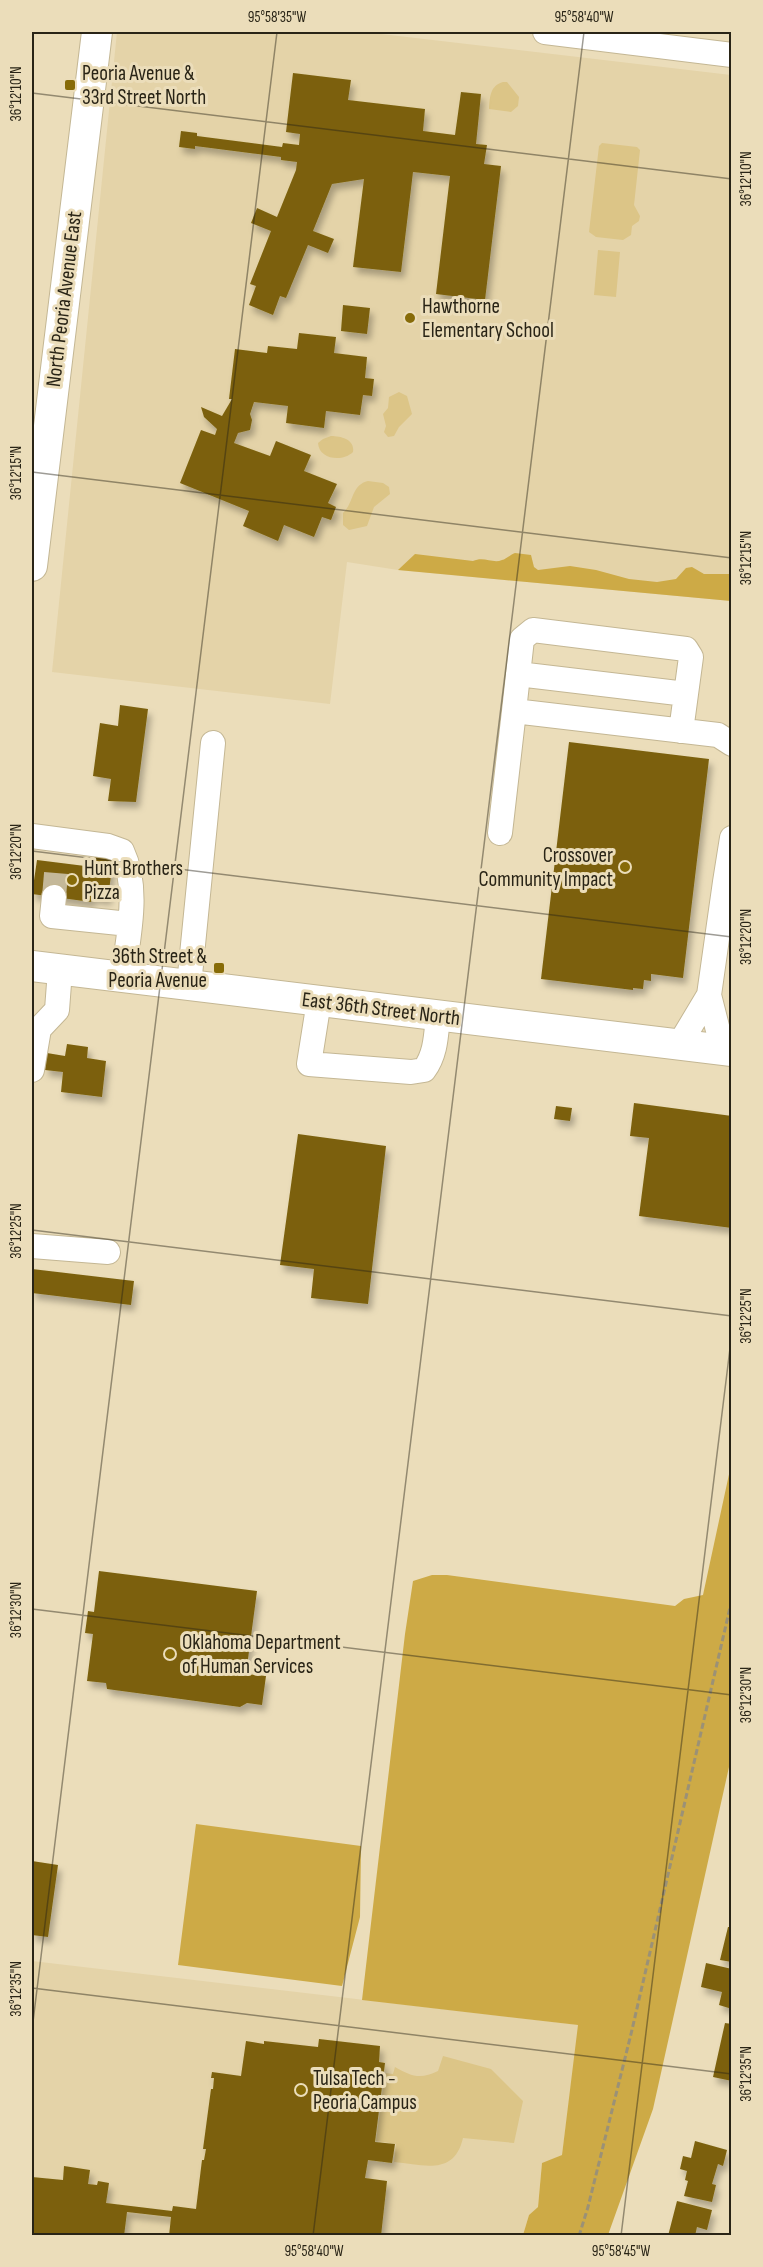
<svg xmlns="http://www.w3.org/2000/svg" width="763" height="2267" font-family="'Sofia Sans Condensed',sans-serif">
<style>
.built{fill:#e4d3a8}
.green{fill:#dcc587}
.forest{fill:#cdaa46}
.building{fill:#7b610c;filter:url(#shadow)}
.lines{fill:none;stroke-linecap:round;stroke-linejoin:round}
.minor-tunnel{stroke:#c4b899;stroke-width:24;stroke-dasharray:24 12;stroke-linecap:butt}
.minor-casing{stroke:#c4b794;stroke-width:26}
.major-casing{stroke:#c4b794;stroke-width:32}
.path{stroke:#9b9176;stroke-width:3;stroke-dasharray:6 3;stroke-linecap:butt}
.minor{stroke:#fff;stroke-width:24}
.major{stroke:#fff;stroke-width:30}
.ticks{fill:none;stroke:#292416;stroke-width:1.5;stroke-opacity:0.45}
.poi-dot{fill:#876b08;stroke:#ebddba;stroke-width:2}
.labels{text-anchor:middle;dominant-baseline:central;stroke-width:6;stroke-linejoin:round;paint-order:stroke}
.poi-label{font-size:21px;fill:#292416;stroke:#ebddba;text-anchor:start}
.street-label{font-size:21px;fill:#292416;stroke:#ebddba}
.neatline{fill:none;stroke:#292416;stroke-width:2}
.ticks-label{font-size:15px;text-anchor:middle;fill:#292416}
</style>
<defs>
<filter id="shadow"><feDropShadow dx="3.5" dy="6" stdDeviation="3" flood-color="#0004"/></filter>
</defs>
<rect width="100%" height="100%" fill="#ebddba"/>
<path class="built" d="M117,32H364L731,75V601L398,570L347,562L330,704L52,672Z
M32,1961L579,2025L562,2155L542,2164L538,2207L529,2215L523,2235L32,2236Z"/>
<path class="green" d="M503,82H507L519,97L518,106L511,112L489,109C490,96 490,86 503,82Z
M602,143L637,147L640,150L634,205L640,216L639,221L632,226L631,235L623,240L596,237L589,232L599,146Z
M598,250L620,252L616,297L594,295Z
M399,392L407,396L412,414L399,427L394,436L388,437L384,432L386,426L383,414L388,408L389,397Z
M331,436C342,436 355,440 353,452C343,462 319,460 318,443L323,439Z
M368,481L383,483L389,487L390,494L374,507L367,526L349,530L343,525V513C354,503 351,485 368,481Z
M443,2056L491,2069L523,2101L514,2143L463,2138C454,2176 424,2165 394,2162L396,2144L376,2141L385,2073L393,2074L395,2067C411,2076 420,2080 438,2071Z"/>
<path class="forest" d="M515,553L531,555L534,567L538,570L570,566L596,570L629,579L657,582L676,579L686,568L692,567L704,574H731V601L398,570L415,554L473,561C484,556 493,564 502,560C506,559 510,555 515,553Z
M731,1465V1758L653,2109L608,2235H523L529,2215L538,2207L542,2163L562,2155L578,2025L362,2000L405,1634L413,1581L432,1575H447L675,1606L684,1599L703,1595Z
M196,1824L361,1846L360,1917L342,1986L178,1965Z"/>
<path class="building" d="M293,73L351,80L348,100L425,109L423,131L455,135L461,92L481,94L476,144L487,145L484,164L501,166L485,300L436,294L450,176L413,172L401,272L353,267L364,179L332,184L313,231L334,239L328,253L308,245L286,298L280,296L273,315L249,305L256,286L250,284L271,231L251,223L257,208L277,217L296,170L297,162L281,160V157L195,146V149L179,147L181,131L197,133V136L282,147L283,143L299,145L300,134L286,132Z
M343,305L370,308L367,334L341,331Z
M299,333L336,337L334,353L367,357L365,378L374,379L372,396L363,395L360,415L326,411L324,428L286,423L288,406L254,402L250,414L252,420L250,430L238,433L234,443L270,456L276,441L311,455L304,471L337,484L328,503L336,507L331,520L322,517L314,537L284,525L278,541L243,526L249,511L180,483L201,430L215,435L217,429L204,417L201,407L222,416L232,399H229L235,349L267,353L268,346L297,349Z
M120,705L148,709L136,802L108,801L111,779L93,776L100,723L118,726Z
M569,742L709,759L683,978L651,974V981L644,980L643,989L633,988V990L541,979Z
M94,856L113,859L108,899L92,897L91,902L32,894L37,860L93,867Z
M67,1044L88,1047L87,1058L106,1061L102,1097L61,1092L63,1072L45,1070L47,1053L65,1056Z
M634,1103L732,1116V1228L639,1216L649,1138L630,1136Z
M556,1106L572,1108L570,1121L554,1119Z
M298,1134L386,1146L368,1304L311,1298L314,1269L280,1265Z
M32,1269L134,1281L131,1305L32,1293Z
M99,1571L257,1591L246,1674L266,1676L262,1705L247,1703L240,1707L107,1689L106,1683L87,1681L93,1634L85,1633L88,1611L94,1612Z
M32,1861L58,1865L48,1937L32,1935Z
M728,1927H732V1962L720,1960Z
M706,1963L732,1969V2009L719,2005L722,1992L701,1987Z
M725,2023L732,2024V2081L713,2077Z
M319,2039L380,2046L379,2062L385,2063L375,2142L395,2144L392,2163L368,2160L365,2178L387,2181L381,2236H169L171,2217L127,2212L124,2236H32V2177L63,2180L64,2166L90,2170L88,2184L97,2185L98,2181L109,2183L106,2203L172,2211L173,2206L196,2209L202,2160H204L206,2149H203L211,2089H213L214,2078H211L212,2072L241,2076L246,2041L264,2044V2041L318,2047Z
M695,2141L727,2150L723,2166L718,2164L712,2184L716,2185L712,2202L684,2196L688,2181L685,2180L687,2171L680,2169L683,2156L691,2158Z
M677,2201L712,2210L707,2230L697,2227L695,2236H668Z"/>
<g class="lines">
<path class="minor-tunnel" d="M54,897L57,862"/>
<g class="minor-casing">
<path id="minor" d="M545,32L732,55
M518,674L686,694
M514,711L522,639L533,630L686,649L691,657L681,731
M500,833L514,711L718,735L732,744
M32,836L108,846L122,851C140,889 128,937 123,977
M732,838L725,882L732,883
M54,897L52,916L129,924
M189,985L213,743
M709,995L723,1050
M319,1001L309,1064L411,1072L424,1070C436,1054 436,1035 438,1016
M679,1045L709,995L725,882
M32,1070L39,1029L57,1010L60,970
M32,1246L108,1252"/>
</g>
<g class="major-casing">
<path id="major" d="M32,566L97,32
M32,966L732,1051"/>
</g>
<path class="path" d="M579,2236L588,2207L631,2034L732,1599"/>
<use href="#minor" class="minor"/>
<use href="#major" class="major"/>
</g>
<path class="ticks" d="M32,93L732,179M32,472L732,558M32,851L732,937M32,1230L732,1316M32,1609L732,1695M32,1988L732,2074M32,2030L277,32M313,2236L584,32M621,2236L732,1332"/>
<g class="poi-dot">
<rect x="64" y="79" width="12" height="12" rx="3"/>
<circle cx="410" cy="318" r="6"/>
<circle cx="625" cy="867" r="6"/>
<circle cx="72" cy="880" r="6"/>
<rect x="213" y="962" width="12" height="12" rx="3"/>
<circle cx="170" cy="1654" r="6"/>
<circle cx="301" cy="2090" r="6"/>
</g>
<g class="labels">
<g class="poi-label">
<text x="82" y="73">Peoria Avenue &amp;<tspan x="82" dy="24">33rd Street North</tspan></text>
<text x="422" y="306">Hawthorne<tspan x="422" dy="24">Elementary School</tspan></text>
<text x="613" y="855" text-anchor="end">Crossover<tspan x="613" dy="24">Community Impact</tspan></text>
<text x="84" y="868">Hunt Brothers<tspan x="84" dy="24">Pizza</tspan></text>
<text x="207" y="956" text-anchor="end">36th Street &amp;<tspan x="207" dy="24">Peoria Avenue</tspan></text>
<text x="182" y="1642">Oklahoma Department<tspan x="182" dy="24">of Human Services</tspan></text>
<text x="313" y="2078">Tulsa Tech -<tspan x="313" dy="24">Peoria Campus</tspan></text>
</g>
<g class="street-label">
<text transform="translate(64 299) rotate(-83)">North Peoria Avenue East</text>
<text transform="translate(381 1009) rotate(7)">East 36th Street North</text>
</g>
</g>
<rect width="763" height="2267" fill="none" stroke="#ebddba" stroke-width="66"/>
<rect x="33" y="33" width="697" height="2201" class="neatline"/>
<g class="ticks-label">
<text x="277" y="22">95°58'35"W</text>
<text x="584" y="22">95°58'40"W</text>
<text transform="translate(16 94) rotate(-90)" y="5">36°12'10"N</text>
<text transform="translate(746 179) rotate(-90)" y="5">36°12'10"N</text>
<text transform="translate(16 473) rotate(-90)" y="5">36°12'15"N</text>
<text transform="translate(746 558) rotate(-90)" y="5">36°12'15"N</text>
<text transform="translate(16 852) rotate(-90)" y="5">36°12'20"N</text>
<text transform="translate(746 937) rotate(-90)" y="5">36°12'20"N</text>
<text transform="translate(16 1231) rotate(-90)" y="5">36°12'25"N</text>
<text transform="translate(746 1316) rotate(-90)" y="5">36°12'25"N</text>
<text transform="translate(16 1610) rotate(-90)" y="5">36°12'30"N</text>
<text transform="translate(746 1695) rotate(-90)" y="5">36°12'30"N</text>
<text transform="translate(16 1989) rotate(-90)" y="5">36°12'35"N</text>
<text transform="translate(746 2074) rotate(-90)" y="5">36°12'35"N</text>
<text x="314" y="2256">95°58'40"W</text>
<text x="621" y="2256">95°58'45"W</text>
</g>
</svg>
